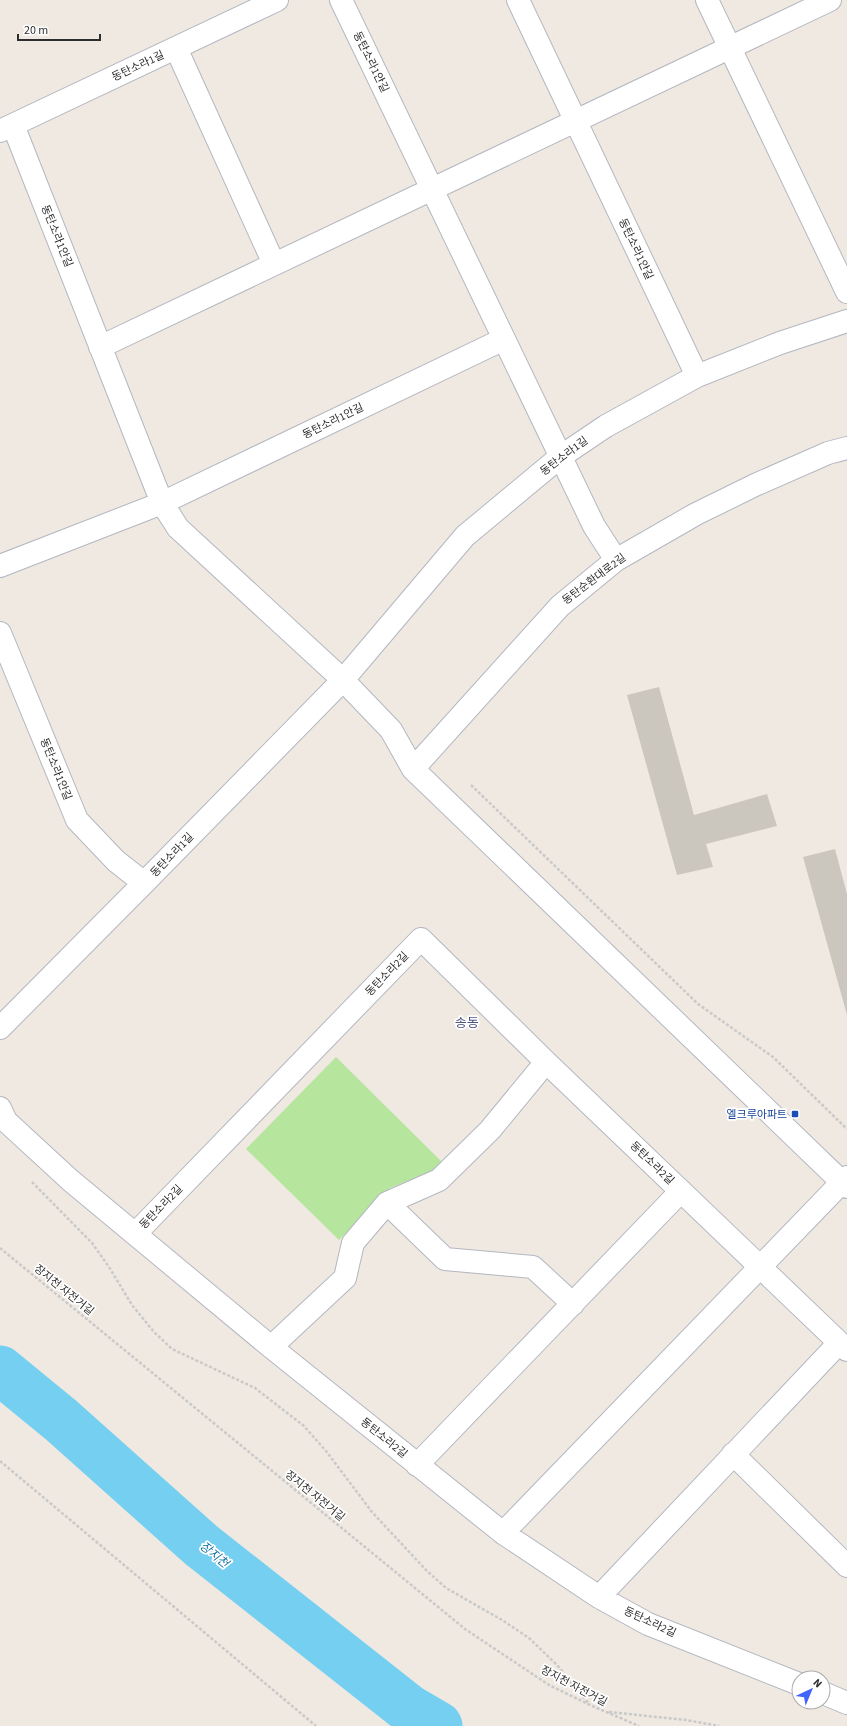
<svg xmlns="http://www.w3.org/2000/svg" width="847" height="1726" font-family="'Source Sans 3','Noto Sans KR',sans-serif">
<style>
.green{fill:#b6e59e}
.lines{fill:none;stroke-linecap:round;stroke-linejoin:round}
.river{stroke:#75cff0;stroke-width:49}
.building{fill:#cbc7bf}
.street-casing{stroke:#b4b7c1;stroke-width:24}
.path{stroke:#c9c9c9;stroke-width:2.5;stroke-dasharray:3 2;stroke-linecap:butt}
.street{stroke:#fff;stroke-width:22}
.transit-dot{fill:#1a4fb4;stroke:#fff;stroke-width:1.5}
.labels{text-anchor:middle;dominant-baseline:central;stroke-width:3.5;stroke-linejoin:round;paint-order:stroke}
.street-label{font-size:11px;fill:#2e2e2e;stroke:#fff}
.transit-label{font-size:11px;fill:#164399;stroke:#fff;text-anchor:end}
.water-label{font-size:12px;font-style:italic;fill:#0d6fa3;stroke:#fff}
.quarter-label{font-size:13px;fill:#4d5680;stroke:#fff}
</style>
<rect width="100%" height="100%" fill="#efe9e1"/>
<path class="green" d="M336,1057L442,1162L433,1171L390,1188L339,1240L246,1149Z"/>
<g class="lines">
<path class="river" d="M0,1370L61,1420L201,1545L409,1709L438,1726"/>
</g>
<path class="building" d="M659,687L694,815L767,794L777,826L706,844L713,867L677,875L627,695Z
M835,849L847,894V1015L803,857Z"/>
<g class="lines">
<g class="street-casing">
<path id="street" d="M341,0L594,526L616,560
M518,0L697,376
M707,0L847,292
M176,48L274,264
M13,125L162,503L178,528L343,680L391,730L413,769L847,1187
M0,131L277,0
M100,347L830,0
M0,566L162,503L504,339
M0,633L77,820L116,861L144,883
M413,769L560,606L616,560L696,514L755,485L828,453L847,448
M0,1028L144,883L343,680L465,536L560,457L606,426L697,376L780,343L847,321
M0,1108L6,1121L70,1180L135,1234
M387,1203L445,1259L533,1267L573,1304
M271,1347L345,1278L353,1243L387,1203L439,1180L490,1130L546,1062
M733,1454L847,1566
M417,1465L681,1191
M503,1533L847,1177
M599,1597L839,1343
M799,1684L648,1624L599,1597L503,1533L271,1347L135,1234L421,939L546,1062L847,1350
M823,1693L847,1703"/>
</g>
<path class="path" d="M471,785L698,1004L773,1057L847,1129
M32,1182L92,1243L109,1267L132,1305L154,1332L172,1349L255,1388L304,1426L326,1451L372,1512L426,1570L446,1588L502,1620L529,1638L557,1665L590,1705
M0,1248L465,1629L549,1685L590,1705L639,1726
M0,1461L316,1726
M609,1712L686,1720L719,1726"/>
<use href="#street" class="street"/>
</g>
<rect class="transit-dot" x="791" y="1110" width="8" height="8" rx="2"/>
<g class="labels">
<g class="street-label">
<text transform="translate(371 62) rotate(64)">동탄소라1안길</text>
<text transform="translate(138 66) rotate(-25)">동탄소라1길</text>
<text transform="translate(57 236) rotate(68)">동탄소라1안길</text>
<text transform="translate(636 249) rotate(65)">동탄소라1안길</text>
<text transform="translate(333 421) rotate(-26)">동탄소라1안길</text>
<text transform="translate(564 456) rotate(-37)">동탄소라1길</text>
<text transform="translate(594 579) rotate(-37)">동탄순환대로2길</text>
<text transform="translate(56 769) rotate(68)">동탄소라1안길</text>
<text transform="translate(172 855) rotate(-46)">동탄소라1길</text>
<text transform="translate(387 974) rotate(-46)">동탄소라2길</text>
<text transform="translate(652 1163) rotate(44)">동탄소라2길</text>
<text transform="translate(161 1207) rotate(-46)">동탄소라2길</text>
<text transform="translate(64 1290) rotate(39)">장지천 자전거길</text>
<text transform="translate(384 1438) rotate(39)">동탄소라2길</text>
<text transform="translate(315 1496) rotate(39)">장지천 자전거길</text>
<text transform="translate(650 1622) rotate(25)">동탄소라2길</text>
<text transform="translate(574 1686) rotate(28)">장지천 자전거길</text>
</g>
<g class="transit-label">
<text x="787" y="1114">엘크루아파트</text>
</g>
<g class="water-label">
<text transform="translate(214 1555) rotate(39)">장지천</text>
</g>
<g class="quarter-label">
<text x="467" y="1023">송동</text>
</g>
</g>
<g transform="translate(811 1690) rotate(44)"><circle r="19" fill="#ffffff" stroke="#ababab"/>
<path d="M0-3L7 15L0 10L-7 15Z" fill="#4264fb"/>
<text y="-6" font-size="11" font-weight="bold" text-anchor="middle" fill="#2e2e2e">N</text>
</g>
<path d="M18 34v6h82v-6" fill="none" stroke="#2e2e2e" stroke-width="2"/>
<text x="24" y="34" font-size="12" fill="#2e2e2e" stroke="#ffffff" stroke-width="3" paint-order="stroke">20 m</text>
</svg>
